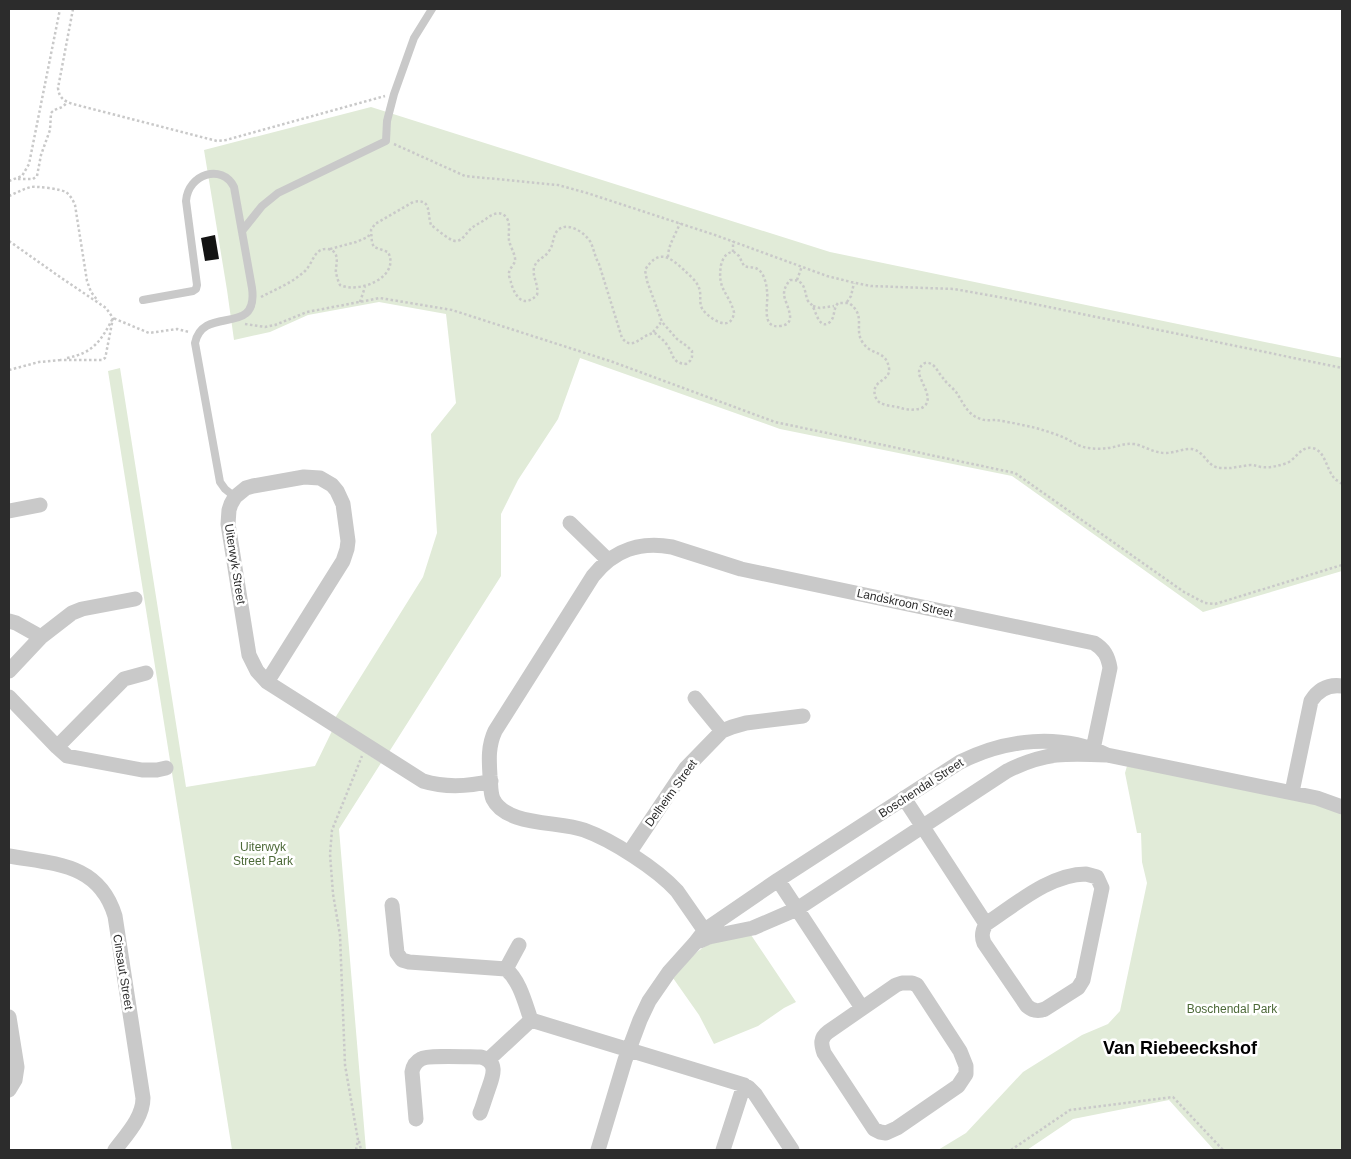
<svg xmlns="http://www.w3.org/2000/svg" width="1351" height="1159" font-family="Arial,sans-serif">
<style>
.green{fill:#e1ebd8}
.building{fill:#131313}
.lines{fill:none;stroke-linecap:round;stroke-linejoin:round}
.path{stroke:#c9c9c9;stroke-width:2.5;stroke-dasharray:2.5 2.5;stroke-linecap:butt}
.lane{stroke:#c9c9c9;stroke-width:8}
.street{stroke:#c9c9c9;stroke-width:15}
.labels{text-anchor:middle;dominant-baseline:central;stroke-width:5;stroke-linejoin:round;paint-order:stroke}
.street-label{font-size:12px;fill:#2c2c2c;stroke:#fff}
.park-label{font-size:12px;fill:#4c6938;stroke:#fff}
.district-label{font-size:18px;font-weight:bold;fill:#000;stroke:#fff}
</style>
<rect width="100%" height="100%" fill="#fff"/>
<path class="green" d="M371,107L830,252L1342,358V571L1203,612L1012,476L780,429L580,358L558,419L518,480L501,514V576L389,752L335,718L423,577L437,533L431,434L456,403L446,314L379,302L308,315L270,332L234,340L227,290L204,150Z
M120,368L186,787L315,766L332,731L381,763L339,829L366,1150H232L108,371Z
M1127,766L1317,804L1342,813V1150H1214L1169,1100L1073,1119L1027,1150H938L966,1133L1023,1072L1082,1035L1108,1024L1120,1011L1147,883L1142,862L1141,833H1137L1125,773Z
M749,932L796,1002L784,1008L758,1026L714,1044L699,1015L673,978C681,970 688,960 697,952C711,940 731,937 749,932Z"/>
<path class="building" d="M215,235L219,259L205,261L201,238Z"/>
<g class="lines">
<path class="path" d="M73,9L58,88C59,98 64,101 73,104L217,141L226,140L385,96
M394,144L465,176L558,185L587,193L715,235L827,276L851,282L871,286L954,289L1010,299L1342,368
M18,179H33L37,176L41,155L50,130L51,113C56,107 62,110 67,102
M9,181L22,176L29,164L60,9
M9,196C16,193 23,189 31,187C37,186 60,189 66,192C70,195 73,200 75,205L87,281L91,292L98,301
M9,241L60,277L97,302L106,308L113,318L106,354L105,358L102,360H60
M330,249L356,242L368,237L370,233
M733,252V241
M668,257C668,245 676,234 680,223
M797,280L802,266
M261,297C276,289 292,283 305,271C311,265 313,256 318,252C322,248 329,248 333,251C340,257 335,266 336,273C337,277 338,281 340,285C359,294 401,277 388,252L374,247L372,243L371,230L375,224L413,202C432,198 427,213 431,225C437,229 449,241 456,241C463,241 467,231 473,227C477,224 482,222 486,219C492,214 500,210 506,217C511,223 508,233 509,240C510,246 514,252 515,258C516,265 508,268 509,275C509,277 511,281 511,283C515,296 523,309 537,295C539,284 532,277 534,268C536,259 545,258 549,251C554,245 552,236 558,230C568,221 586,233 591,243C594,250 595,257 599,264L622,338C633,352 641,334 655,333C659,337 664,340 667,345C674,354 671,363 686,364L690,361L692,357V351L688,347L677,339L662,322L647,281L645,270C658,249 669,256 684,270C689,275 697,281 699,288C702,295 698,303 703,310C711,320 732,333 734,312C728,291 717,290 721,265C723,258 726,252 734,252L739,256L744,266C749,268 754,266 759,270C764,274 767,285 767,292C769,302 760,329 780,326C800,324 784,303 784,294C784,288 787,284 790,280C795,280 798,280 801,283C806,288 805,295 808,301C810,304 812,304 813,307C816,312 820,332 831,321C835,316 833,309 838,303H849C867,316 853,329 863,343C872,356 886,350 889,368C891,382 871,379 875,396C876,398 877,401 879,402C884,406 895,406 901,408C907,410 913,410 919,409C938,403 920,382 919,373C919,366 925,360 931,364C936,366 939,374 943,378C946,383 952,387 956,392C963,402 967,415 981,419C985,421 991,420 996,420C1009,422 1023,425 1036,428C1046,431 1056,434 1065,438C1073,442 1079,447 1089,448C1095,449 1102,449 1108,448C1117,447 1124,443 1134,444C1145,446 1153,453 1166,453C1175,453 1184,448 1192,449C1202,451 1205,460 1212,465C1217,469 1225,468 1231,468C1237,467 1243,466 1250,465C1254,465 1257,466 1261,467C1270,468 1278,466 1287,463C1296,459 1301,446 1312,448C1326,450 1326,471 1336,480C1337,480 1341,483 1342,484
M360,302L365,287
M847,302L851,296L854,283
M813,306L820,308L834,306
M245,324L265,327L275,325L307,312L380,298L452,310L613,362L775,422L1015,473L1184,592L1205,603L1215,604L1342,565
M653,332L660,324V321
M67,358C93,353 101,341 113,318L149,333L177,329L189,332
M9,370L39,362L61,360
M359,1141L361,1150
M356,1150L358,1140L345,1065L340,935L333,894L330,854L332,830L362,756
M1011,1150L1070,1110L1173,1097L1223,1150"/>
<path class="lane" d="M242,231L262,206L278,193L386,141L387,121L394,94L414,38L432,9
M143,300L193,291L196,289L197,285L186,201C188,174 222,163 234,187L252,288C259,338 203,304 195,343L220,482L225,489L235,497"/>
<path class="street" d="M9,511L40,505
M570,523L608,560
M9,621L16,623L41,637
M9,671L41,637L72,613L82,609L135,599
M267,682L343,561L347,549L348,541L343,504L337,491L332,485L320,478L304,477L253,486L246,488L235,497L231,504L229,510L228,524L249,655L257,671L267,682L423,781C446,788 467,787 491,781
M9,697L57,747L67,756L142,770H157L166,768
M695,698L722,731
M57,747L124,679L146,673
M1292,792L1311,701C1318,690 1328,684 1342,686
M904,798L986,924
M629,853L686,768L722,731L732,727L746,723L803,716
M9,856C54,864 99,863 115,916L143,1098C143,1118 126,1135 115,1150
M1086,874L1097,877L1102,888L1083,980L1078,988L1045,1009C1038,1012 1033,1011 1027,1006L984,943C981,936 982,931 986,924C1015,905 1050,874 1086,874Z
M778,880L862,1008
M392,905L397,953L402,960L409,962L506,969C520,981 525,1003 531,1020
M709,937L677,891C657,869 612,840 584,830C558,821 506,826 493,799C490,792 491,783 490,776C489,760 488,746 495,731L593,576C614,550 639,541 672,547L741,569L1094,643C1104,649 1108,656 1110,668L1092,754
M700,941L709,937L753,928L797,909L1007,771C1045,752 1067,753 1107,755L1317,798L1342,807
M506,969L519,945
M902,983H912L917,985L960,1051L966,1066V1074L958,1086L897,1128L886,1133L880,1132L874,1129L824,1053C821,1044 820,1038 828,1032L896,985Z
M9,1017L17,1067L15,1080L9,1090
M531,1020L744,1085
M488,1060L531,1020
M416,1119L412,1072C413,1066 415,1062 421,1059C428,1055 469,1057 481,1057C500,1062 492,1078 488,1090C485,1098 483,1106 480,1113
M598,1150L625,1060L640,1020L649,1001L669,972L695,943L705,930L778,880L960,762C1006,739 1060,733 1107,755
M723,1150L744,1085L749,1088L755,1094L792,1150"/>
</g>
<g class="labels">
<g class="street-label">
<text transform="translate(235 564) rotate(81)">Uiterwyk Street</text>
<text transform="translate(905 603) rotate(12)">Landskroon Street</text>
<text transform="translate(921 788) rotate(-33)">Boschendal Street</text>
<text transform="translate(671 793) rotate(-54)">Delheim Street</text>
<text transform="translate(123 972) rotate(81)">Cinsaut Street</text>
</g>
<g class="park-label">
<text x="263" y="847">Uiterwyk<tspan x="263" dy="14">Street Park</tspan></text>
<text x="1232" y="1009">Boschendal Park</text>
</g>
<g class="district-label">
<text x="1180" y="1048">Van Riebeeckshof</text>
</g>
</g>
<rect width="1351" height="1159" fill="none" stroke="#2c2c2c" stroke-width="20"/>
</svg>
